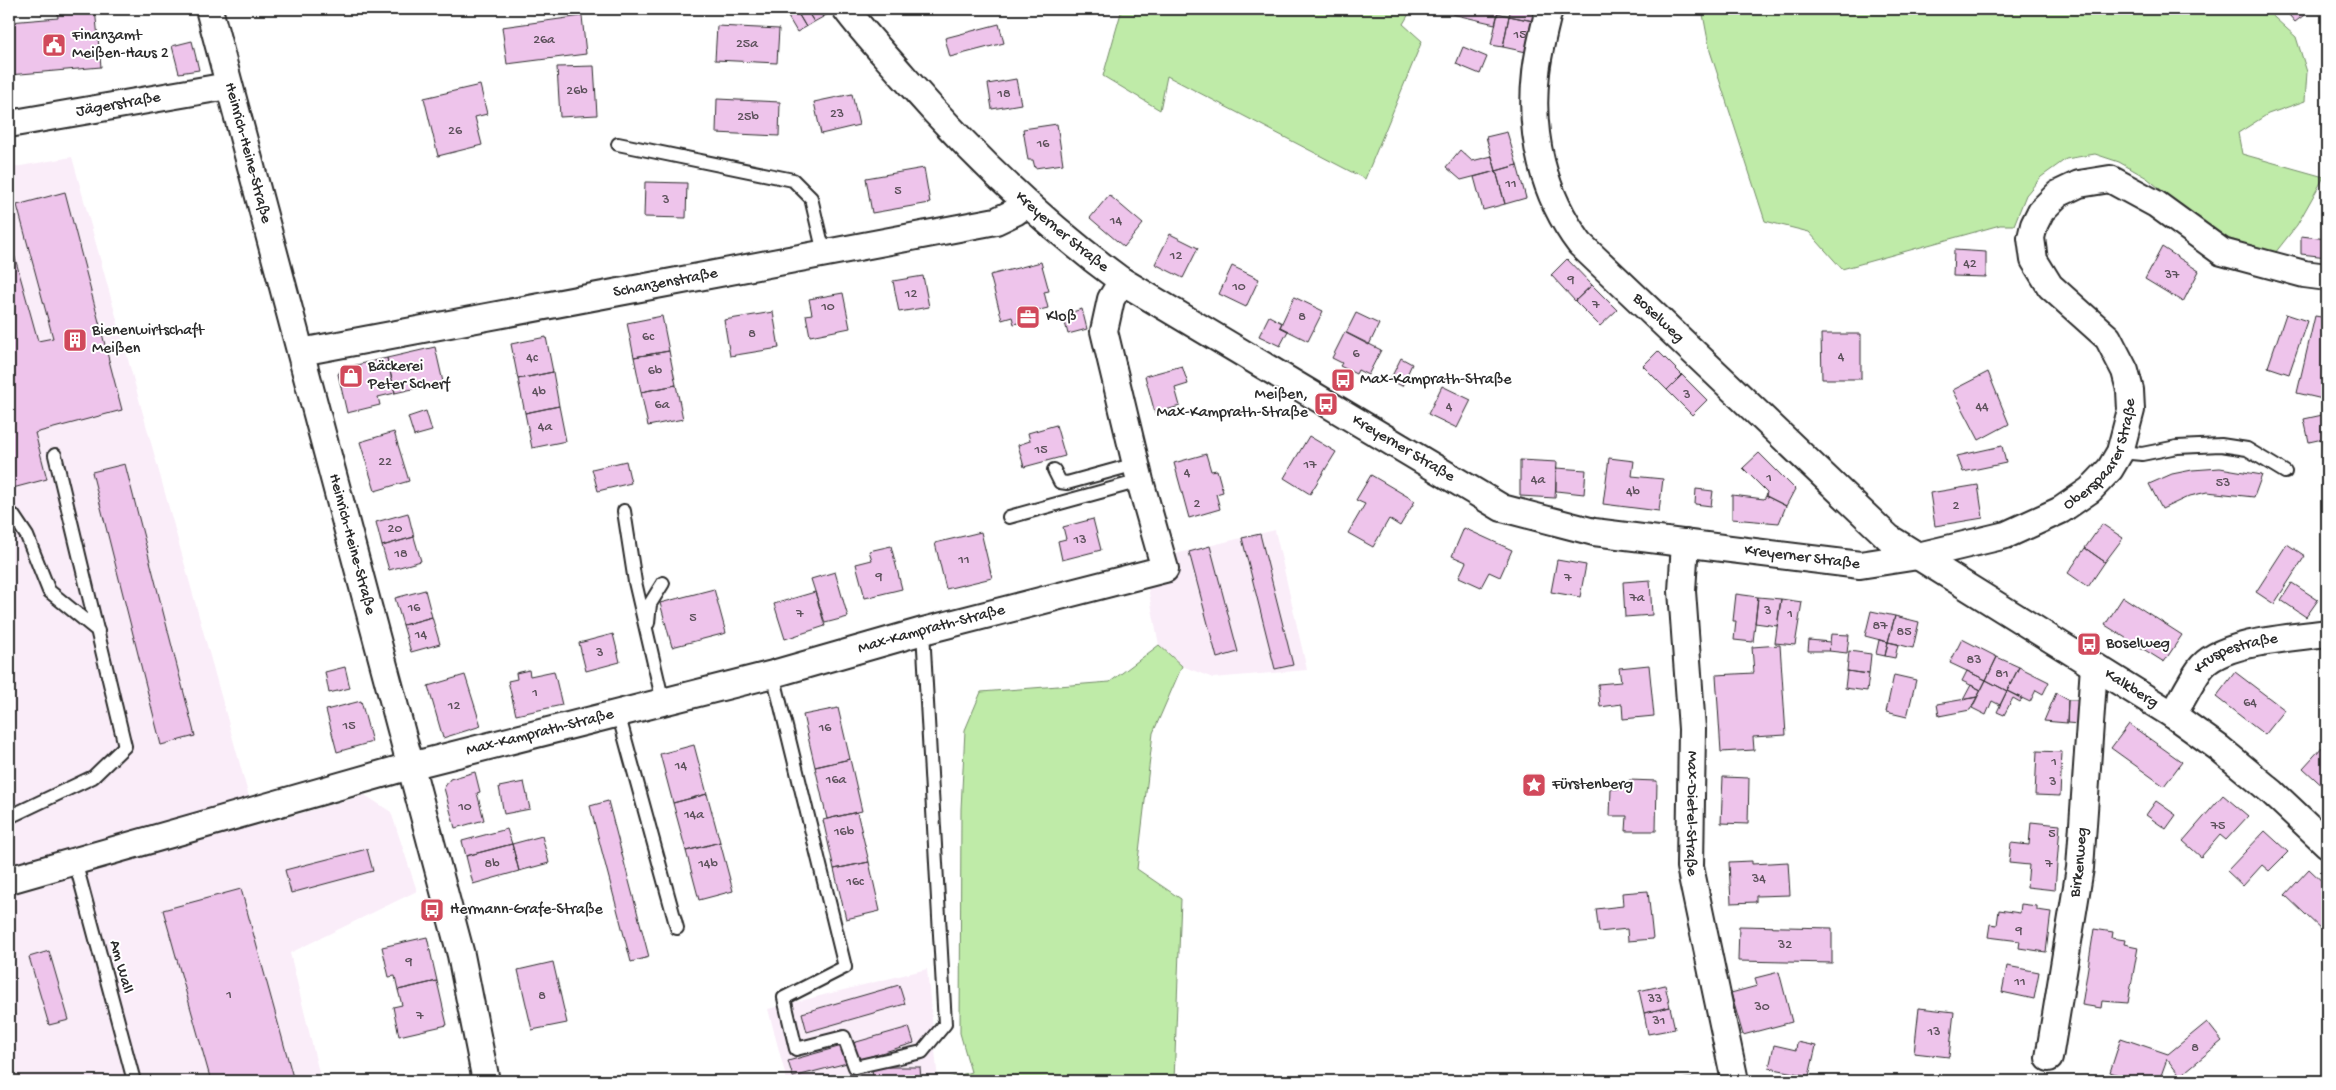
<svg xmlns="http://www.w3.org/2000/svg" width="2336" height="1090" font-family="'Gochi Hand',sans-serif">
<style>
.built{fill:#faedf9}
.green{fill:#bfeba8;stroke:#758b6a}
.building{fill:#eec4eb;stroke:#2b2b2b}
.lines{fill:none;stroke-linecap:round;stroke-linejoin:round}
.lane-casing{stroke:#2b2b2b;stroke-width:16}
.street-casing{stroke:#2b2b2b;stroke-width:30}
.lane{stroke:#fff;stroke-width:12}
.street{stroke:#fff;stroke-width:26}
.labels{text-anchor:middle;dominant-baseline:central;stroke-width:4;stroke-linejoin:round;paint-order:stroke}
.number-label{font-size:14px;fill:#5c515b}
.poi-label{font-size:16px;fill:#2b2b2b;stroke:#fff;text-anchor:start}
.street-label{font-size:16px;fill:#2b2b2b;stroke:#fff}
</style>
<rect width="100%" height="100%" fill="#fff"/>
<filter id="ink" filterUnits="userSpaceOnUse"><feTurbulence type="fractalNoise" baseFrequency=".02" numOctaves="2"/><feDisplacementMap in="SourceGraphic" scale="10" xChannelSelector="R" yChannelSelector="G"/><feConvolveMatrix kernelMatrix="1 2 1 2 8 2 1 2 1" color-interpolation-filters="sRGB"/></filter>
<g filter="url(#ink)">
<path class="built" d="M72,157L257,826L365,795L391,812L417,891L290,953L321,1081H9V168Z
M1275,530L1307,670L1213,678L1182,666L1159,645L1148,588L1175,554Z
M927,969L938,1081H787L768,1009Z"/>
<path class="green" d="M1122,9H1412L1403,24L1422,41L1365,179L1167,76L1160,110L1103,76Z
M1702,9H2265L2296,37L2307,72L2305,101L2268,114L2238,133L2242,154L2324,177L2297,225L2275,253L2230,239L2203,225L2147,178L2119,162L2095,154L2066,159L2041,177L2026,195L2014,225H2000L1842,269L1809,232L1765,221L1710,51Z
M1159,645L1182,666L1153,733L1137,869L1181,899L1174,1081H940L971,1072L960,1033L961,809L965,730L981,692L1110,682Z"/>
<path class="building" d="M57,9H95L101,67L9,75V22L58,18Z
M799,9H806L814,22L806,27L796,10Z
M806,9H818L823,17L814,22Z
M818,9H829L831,12L823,17Z
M1453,9H1478L1498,13L1495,24L1452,14Z
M1511,9H1541L1538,22L1509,16Z
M2284,9H2312L2295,22Z
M796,10L806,27L797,32L787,15Z
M1498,13L1509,16L1503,47L1491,45Z
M582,16L586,54L507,64L502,27Z
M1509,16L1538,22L1531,53L1503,47Z
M999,24L1004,43L950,57L945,38Z
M717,26L779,29L777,63L715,60Z
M192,41L199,70L179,73L172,46Z
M1463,47L1487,57L1480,74L1456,64Z
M594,66L597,115L560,117L557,67Z
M1016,79L1021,104L992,109L988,84Z
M480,85L487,114L475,117L482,145L438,156L424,98Z
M852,94L859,125L821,134L814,102Z
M717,99L780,102L779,136L716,133Z
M1057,124L1063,164L1035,168L1033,160H1028L1023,129Z
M1507,132L1517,165L1496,171L1486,137Z
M1460,150L1472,161L1492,156L1496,171L1461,180L1446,167Z
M1517,165L1526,198L1505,204L1496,171Z
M924,168L930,203L872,213L866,178Z
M1496,171L1505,204L1483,210L1474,177Z
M645,182L687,183L686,218L644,217Z
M65,192L122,410L35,433L47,479L9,489V243L12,247L38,341L53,338L17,205Z
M1109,195L1143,224L1124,247L1090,218Z
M1170,234L1198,248L1183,278L1155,264Z
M2301,236L2327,239V257L2301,254Z
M2162,247L2199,271L2183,302L2145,279Z
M1954,250L1986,252V277L1953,276Z
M1567,259L1592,285L1575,301L1551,275Z
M1041,262L1049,291L1044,292L1048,308L1027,313L1029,320L1014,324L1012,317L1002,320L990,275Z
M1232,266L1259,279L1246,307L1219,294Z
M923,276L929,307L899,312L893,281Z
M1592,285L1617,310L1600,326L1575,301Z
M843,293L850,328L810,336L806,315L812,314L809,299Z
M1294,297L1323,311L1308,341L1280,327Z
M1082,309L1087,329L1068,334L1063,315Z
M773,312L779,348L730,356L724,320Z
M1356,313L1379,324L1369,345L1346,333Z
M2286,314L2307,321L2289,374L2268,367Z
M662,316L669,351L634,357L627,323Z
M1269,316L1282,323L1280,327L1288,331L1280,346L1259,336Z
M2315,316L2327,318V400L2297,393Z
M1345,332L1381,350L1368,375L1358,370L1356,374L1340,366L1342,363L1332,358Z
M1821,334H1861V379H1822Z
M546,337L553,372L518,379L511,344Z
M435,347L443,382L395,393L387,358Z
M669,351L676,385L641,392L634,357Z
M1658,351L1682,375L1667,390L1643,366Z
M387,358L395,393L378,397L380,405L347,413L338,374L343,368Z
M1401,358L1412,364L1402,386L1390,380Z
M1182,366L1188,384L1175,388L1180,406L1155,413L1145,376Z
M553,372L559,406L525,413L518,379Z
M1988,372L2009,424L1979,440L1953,390Z
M1682,375L1707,400L1692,415L1667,390Z
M676,385L683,419L648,426L641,392Z
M1442,386L1471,400L1457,428L1428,414Z
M559,406L566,441L532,448L525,413Z
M426,411L432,431L414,436L408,417Z
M2327,414V438L2309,442L2304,419Z
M1056,425L1065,456L1024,467L1018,445L1030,441L1028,433Z
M394,432L409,481L375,491L360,442Z
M1309,436L1336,452L1310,494L1284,478Z
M2002,446L2006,463L1963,472L1957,456Z
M1759,453L1795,489L1786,506L1766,496L1767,492L1743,468Z
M1206,454L1211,471L1217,470L1223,492L1216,494L1220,509L1189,518L1174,463Z
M1609,458L1634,461L1632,476L1663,479L1659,511L1603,504Z
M1520,460L1557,462L1555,498L1520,496Z
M626,461L631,483L598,491L592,469Z
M125,464L195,736L161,745L92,472Z
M1556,468L1586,470L1584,494L1556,491Z
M2220,468L2262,475L2254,497L2207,492L2190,496L2162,509L2149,484L2172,474L2192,470Z
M1371,475L1415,501L1400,526L1389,519L1373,547L1348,533L1365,504L1356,500Z
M1978,485L1983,518L1935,526L1930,493Z
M1696,489L1713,491L1711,506L1695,504Z
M1732,495L1764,499L1766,496L1786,506L1779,523L1732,519Z
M408,513L414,537L382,546L376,522Z
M1093,519L1101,550L1062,560L1058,541L1066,539L1063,527Z
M2102,524L2123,538L2105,562L2085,548Z
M1464,528L1512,550L1500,577L1489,572L1481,587L1459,577L1466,562L1452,556Z
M981,532L992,578L946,589L935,543Z
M1260,534L1293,665L1275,669L1242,538Z
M414,537L421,561L389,570L382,546Z
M2287,544L2305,556L2274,604L2256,592Z
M891,546L902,589L865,598L856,564L872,560L869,551Z
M1210,546L1238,652L1217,658L1189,552Z
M2085,548L2105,562L2088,587L2068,573Z
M1557,560L1586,565L1580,597L1551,592Z
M835,572L848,617L825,623L811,579Z
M1650,580L1652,615L1625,617L1623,582Z
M2292,583L2318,600L2306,617L2281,600Z
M714,589L726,633L672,647L660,603Z
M425,590L432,617L403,625L395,598Z
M815,592L825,626L785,639L774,604Z
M1736,594L1758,597L1753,642L1734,640L1736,621H1733Z
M1758,597L1781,599L1777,626L1755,623Z
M2123,597L2182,635L2164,662L2105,625Z
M1781,599L1802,602L1795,645L1775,643Z
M1871,611L1895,616L1888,642L1865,636Z
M1895,616L1919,622L1913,648L1888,642Z
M432,617L440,644L411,652L403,625Z
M613,634L620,662L586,671L579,643Z
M1831,634L1849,635L1847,653L1829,651Z
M1962,639L1997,657L1986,680L1950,663Z
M1809,640L1830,642L1829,651H1808Z
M1879,640L1888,642L1885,656L1876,654Z
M1888,642L1898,644L1895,658L1885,656Z
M1780,645L1786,735L1753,737L1754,750L1721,752L1716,675L1754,673L1752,647Z
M1849,651L1871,654L1869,674L1847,671Z
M1997,657L2019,667L2007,691L1986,680Z
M1649,665L1654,716L1623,719L1622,704L1600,707L1598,684L1621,682L1619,668Z
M345,667L350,688L329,693L325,672Z
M2019,667L2049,682L2043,694L2036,690L2030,702L2007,691Z
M529,670L530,676L554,671L562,705L516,715L508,681L517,679L516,673Z
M1847,671L1869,674L1867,691L1845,688Z
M1967,671L1986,680L1981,690L1962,681Z
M2235,672L2285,710L2265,735L2216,697Z
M465,675L481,726L443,738L428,686Z
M1894,675L1916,680L1907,717L1886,712Z
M1986,680L2007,691L2000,705L1992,701L1986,715L1972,708Z
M1971,685L1981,690L1977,697L1963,700Z
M2007,691L2022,699L2020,702L2013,698L2004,715L1997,712Z
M2056,693L2068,700L2067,723L2044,721Z
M1977,697L1970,710L1939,716L1937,704Z
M2068,700H2080L2079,724L2067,723Z
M361,701L372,742L337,752L326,710Z
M838,708L850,759L815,767L803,715Z
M2129,724L2182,762L2164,786L2111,748Z
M694,745L707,794L673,803L660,754Z
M2324,745L2327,748V790L2303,768Z
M2037,751L2062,752L2060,796L2035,795Z
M850,759L862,811L827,819L815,767Z
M475,772L480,792L477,793L484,820L455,828L444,788L450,779Z
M1723,777L1749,778L1748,824L1721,823Z
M1629,780L1657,781L1656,831H1626L1627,816H1610L1611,789H1629Z
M524,782L530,809L504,814L499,787Z
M707,794L720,842L686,851L673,803Z
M2223,795L2248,816L2226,840L2220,835L2201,857L2183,841Z
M608,801L649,957L631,962L590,806Z
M2156,801L2176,815L2166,829L2146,815Z
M857,812L869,862L834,869L823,820Z
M2031,822L2060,825L2055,890L2027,887L2029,865L2009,863L2011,843L2029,845Z
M507,829L512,844L466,856L462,841Z
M2265,831L2288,852L2269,871L2262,865L2243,886L2227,871Z
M542,836L549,863L519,871L512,844Z
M720,842L733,891L699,900L686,851Z
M512,844L519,871L473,884L466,856Z
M367,849L373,871L291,893L285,870Z
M1752,861V864L1788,862L1790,895L1756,896V902L1731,903L1729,862Z
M869,862L880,911L846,919L834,869Z
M2309,869L2327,886V929L2324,932L2285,895Z
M241,889L294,1081H211L163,910Z
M1648,891L1653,939L1628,941L1627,929L1599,932L1596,909L1623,906L1622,893Z
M2021,904L2037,906V910L2051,912L2046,952L2019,948L2020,941L1988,937L1990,924L1997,925L1999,910L2020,913Z
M1739,926L1832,928V963L1738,961Z
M2094,929L2113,932L2112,938L2125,940L2124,944L2138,947L2128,1003L2102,1001L2101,1008L2082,1005Z
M427,937L437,981L398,990L395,976L389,977L382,947Z
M49,951L69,1020L49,1025L29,957Z
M553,962L567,1023L532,1030L518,970Z
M2007,966L2039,972L2034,999L2002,992Z
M1779,972L1792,1022L1743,1035L1731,993L1757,986L1755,978Z
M437,981L447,1025L399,1036L393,1007L402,1005L398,990Z
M899,985L905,1004L807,1032L802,1013Z
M1665,985L1670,1007L1644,1013L1639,991Z
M1670,1007L1675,1029L1648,1034L1644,1013Z
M1919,1008L1954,1012L1949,1057L1914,1053Z
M2207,1022L2222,1041L2180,1076L2167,1059L2159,1081H2136L2110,1072L2121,1038L2168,1054Z
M909,1027L914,1043L858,1060L853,1043Z
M1797,1042L1816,1046L1809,1076L1769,1068L1774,1045L1796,1050Z
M842,1046L847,1063L793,1077L788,1061Z
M872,1067H920L921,1081H873Z
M459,1075L466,1081H439Z
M1694,1078L1695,1081H1671Z"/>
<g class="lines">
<g class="lane-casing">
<path id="lane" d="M618,144L793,180L811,198L824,253
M2120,452L2142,454L2177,447L2221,445L2247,449L2285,472
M1054,470L1060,482L1067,483L1136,464
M624,511L635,582L663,702
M9,515H13L27,536L49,591L98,631
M1009,517L1140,481
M648,623L650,604L663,583
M773,674L845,967L784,998L796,1049L844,1037L855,1067L922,1052L945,1024L923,631
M618,713L677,928
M9,817L93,777L125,746L55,455
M75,861L134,1081"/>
</g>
<g class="street-casing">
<g id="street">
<path id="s1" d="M209,9L461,955L486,1081"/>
<path id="s2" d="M846,9C863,32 884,54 903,76C970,153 1040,221 1122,281L1502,508L1594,532L1860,565L1918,556L2006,535L2061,510L2090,490L2110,469L2120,452L2131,410L2130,390L2125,371L2108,338L2050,286L2034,260L2031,238L2034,225L2041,211L2058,194L2079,184L2110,179L2156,204L2222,252L2304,274L2327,277"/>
<path id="s3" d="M1549,9C1544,30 1538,52 1536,73C1529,134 1543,195 1580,244L1889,538L2173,715L2219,748L2272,792L2327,844"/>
<path id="s4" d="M9,124L228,86"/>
<path id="s5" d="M301,352L996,221L1015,212L1026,204"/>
<path id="s6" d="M1685,543L1682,591L1692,729L1690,867L1735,1081"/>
<path id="s7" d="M2173,715C2182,700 2190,683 2200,669C2220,641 2294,638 2327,633"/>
<path id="s8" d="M9,880L410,766L773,674L923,631L1165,569L1140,481L1104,331L1111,299L1122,281"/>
<path id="s9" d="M2049,1058L2080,868L2094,666"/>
</g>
</g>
<use href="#lane" class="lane"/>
<use href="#street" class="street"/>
</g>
</g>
<defs>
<g id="civic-square" transform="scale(1.25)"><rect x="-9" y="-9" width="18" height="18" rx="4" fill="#d1495b" stroke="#fff"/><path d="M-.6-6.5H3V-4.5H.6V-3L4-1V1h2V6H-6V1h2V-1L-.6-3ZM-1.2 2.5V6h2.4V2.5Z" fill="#fff"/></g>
<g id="office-square" transform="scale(1.25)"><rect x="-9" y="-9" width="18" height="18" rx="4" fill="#d1495b" stroke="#fff"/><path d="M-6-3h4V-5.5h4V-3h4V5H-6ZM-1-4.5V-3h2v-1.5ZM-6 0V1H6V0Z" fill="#fff"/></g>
<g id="building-square" transform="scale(1.25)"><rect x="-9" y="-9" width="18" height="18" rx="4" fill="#d1495b" stroke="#fff"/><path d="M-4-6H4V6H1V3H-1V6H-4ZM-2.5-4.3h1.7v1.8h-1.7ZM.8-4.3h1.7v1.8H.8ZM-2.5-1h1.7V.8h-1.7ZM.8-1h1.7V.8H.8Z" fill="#fff"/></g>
<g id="shop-square" transform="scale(1.25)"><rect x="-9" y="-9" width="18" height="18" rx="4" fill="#d1495b" stroke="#fff"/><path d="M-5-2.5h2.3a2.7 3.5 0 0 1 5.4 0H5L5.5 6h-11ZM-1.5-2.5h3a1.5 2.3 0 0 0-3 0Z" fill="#fff"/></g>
<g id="bus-square" transform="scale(1.25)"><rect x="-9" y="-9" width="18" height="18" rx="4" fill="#d1495b" stroke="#fff"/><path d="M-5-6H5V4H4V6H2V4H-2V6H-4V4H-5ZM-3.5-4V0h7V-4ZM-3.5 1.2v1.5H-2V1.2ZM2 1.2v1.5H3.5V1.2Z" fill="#fff"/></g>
<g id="sight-square" transform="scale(1.25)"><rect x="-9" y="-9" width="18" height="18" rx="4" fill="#d1495b" stroke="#fff"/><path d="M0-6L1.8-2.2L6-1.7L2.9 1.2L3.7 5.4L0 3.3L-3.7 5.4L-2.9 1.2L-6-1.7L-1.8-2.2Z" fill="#fff"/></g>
</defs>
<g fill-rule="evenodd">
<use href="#civic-square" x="54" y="45"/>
<use href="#office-square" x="1028" y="317"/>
<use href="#building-square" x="75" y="340"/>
<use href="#shop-square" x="351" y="376"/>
<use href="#bus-square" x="1343" y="380"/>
<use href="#bus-square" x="1326" y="404"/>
<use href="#bus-square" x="2089" y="644"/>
<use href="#sight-square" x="1534" y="785"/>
<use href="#bus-square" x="432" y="910"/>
</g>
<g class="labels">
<g class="number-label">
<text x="1520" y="35">15</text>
<text x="544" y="40">26a</text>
<text x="747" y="44">25a</text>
<text x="577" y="91">26b</text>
<text x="1004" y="94">18</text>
<text x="837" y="114">23</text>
<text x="748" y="117">25b</text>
<text x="455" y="131">26</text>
<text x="1043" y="144">16</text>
<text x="1511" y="184">11</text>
<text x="898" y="191">5</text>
<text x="666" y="200">3</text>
<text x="1116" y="221">14</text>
<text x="1176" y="256">12</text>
<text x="1970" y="264">42</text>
<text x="2172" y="275">37</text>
<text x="1571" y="280">9</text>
<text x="1239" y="287">10</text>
<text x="911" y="294">12</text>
<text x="1596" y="305">7</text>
<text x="828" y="307">10</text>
<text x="1302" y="317">8</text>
<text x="752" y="334">8</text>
<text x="648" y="337">6c</text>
<text x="1356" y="354">6</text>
<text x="1841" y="357">4</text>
<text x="532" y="358">4c</text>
<text x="655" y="371">6b</text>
<text x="539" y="392">4b</text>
<text x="1687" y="395">3</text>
<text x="662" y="405">6a</text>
<text x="1449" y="407">4</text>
<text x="1982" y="407">44</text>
<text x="545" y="427">4a</text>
<text x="1041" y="450">15</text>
<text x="385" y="462">22</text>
<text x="1310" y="465">17</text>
<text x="1187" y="473">4</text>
<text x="1769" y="478">1</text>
<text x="1538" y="480">4a</text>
<text x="2223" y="483">53</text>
<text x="1633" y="492">4b</text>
<text x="1197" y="504">2</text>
<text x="1956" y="506">2</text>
<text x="395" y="529">20</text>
<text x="1080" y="540">13</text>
<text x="401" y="554">18</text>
<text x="964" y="560">11</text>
<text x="879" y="577">9</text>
<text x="1568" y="578">7</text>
<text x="1637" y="598">7a</text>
<text x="414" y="608">16</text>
<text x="1768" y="611">3</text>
<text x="800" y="614">7</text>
<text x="1790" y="614">1</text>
<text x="693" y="618">5</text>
<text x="1880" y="626">87</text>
<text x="1904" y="632">85</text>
<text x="421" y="635">14</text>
<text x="600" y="653">3</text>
<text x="1974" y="660">83</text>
<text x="2002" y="674">81</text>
<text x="535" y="693">1</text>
<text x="2250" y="703">64</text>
<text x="454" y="706">12</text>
<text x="349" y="726">15</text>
<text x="825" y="728">16</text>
<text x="2054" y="762">1</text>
<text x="681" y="766">14</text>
<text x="836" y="780">16a</text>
<text x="2053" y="782">3</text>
<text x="465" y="807">10</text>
<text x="694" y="815">14a</text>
<text x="2218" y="826">75</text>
<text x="844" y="832">16b</text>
<text x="2052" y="834">5</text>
<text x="492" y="864">8b</text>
<text x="708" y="864">14b</text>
<text x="2049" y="864">7</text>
<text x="1759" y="879">34</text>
<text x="855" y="882">16c</text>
<text x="2019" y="931">9</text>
<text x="1785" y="945">32</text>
<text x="409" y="962">9</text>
<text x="2020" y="982">11</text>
<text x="229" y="995">1</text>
<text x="542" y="996">8</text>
<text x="1655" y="999">33</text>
<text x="1762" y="1007">30</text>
<text x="420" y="1016">7</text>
<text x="1659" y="1021">31</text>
<text x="1934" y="1032">13</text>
<text x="2195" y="1048">8</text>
</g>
<g class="poi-label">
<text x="72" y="36">Finanzamt<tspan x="72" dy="18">Meißen-Haus 2</tspan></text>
<text x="1046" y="317">Kloß</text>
<text x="92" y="331">Bienenwirtschaft<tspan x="92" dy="18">Meißen</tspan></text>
<text x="368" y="367">Bäckerei<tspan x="368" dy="18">Peter Scherf</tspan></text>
<text x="1360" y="380">Max-Kamprath-Straße</text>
<text x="1308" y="395" text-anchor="end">Meißen,<tspan x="1308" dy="18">Max-Kamprath-Straße</tspan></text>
<text x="2106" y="644">Boselweg</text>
<text x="1552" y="785">Fürstenberg</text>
<text x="450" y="910">Hermann-Grafe-Straße</text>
</g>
<g class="street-label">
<text stroke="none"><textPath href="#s4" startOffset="111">Jägerstraße</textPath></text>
<text stroke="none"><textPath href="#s1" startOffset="149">Heinrich-Heine-Straße</textPath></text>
<text stroke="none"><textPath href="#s2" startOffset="311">Kreyerner Straße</textPath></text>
<text stroke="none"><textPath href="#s5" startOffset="371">Schanzenstraße</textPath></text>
<text stroke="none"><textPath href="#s3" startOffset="354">Boselweg</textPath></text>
<text stroke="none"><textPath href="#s2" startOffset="716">Kreyerner Straße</textPath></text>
<text stroke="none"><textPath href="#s2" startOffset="1476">Oberspaarer Straße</textPath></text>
<text stroke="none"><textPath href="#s1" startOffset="554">Heinrich-Heine-Straße</textPath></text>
<text stroke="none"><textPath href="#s2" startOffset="1136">Kreyerner Straße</textPath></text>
<text stroke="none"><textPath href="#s8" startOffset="956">Max-Kamprath-Straße</textPath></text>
<text stroke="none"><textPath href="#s7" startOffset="94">Kruspestraße</textPath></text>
<text stroke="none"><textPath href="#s3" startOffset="958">Kalkberg</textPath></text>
<text stroke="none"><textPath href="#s8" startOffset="551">Max-Kamprath-Straße</textPath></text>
<text stroke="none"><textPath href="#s6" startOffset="271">Max-Dietel-Straße</textPath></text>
<text stroke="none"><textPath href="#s9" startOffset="198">Birkenweg</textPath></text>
<text transform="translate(120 967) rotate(75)">Am Wall</text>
</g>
</g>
<rect width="2336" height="1090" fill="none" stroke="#fff" stroke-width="30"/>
<rect x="15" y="15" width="2306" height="1060" fill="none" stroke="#2b2b2b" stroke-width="2" filter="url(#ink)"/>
</svg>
